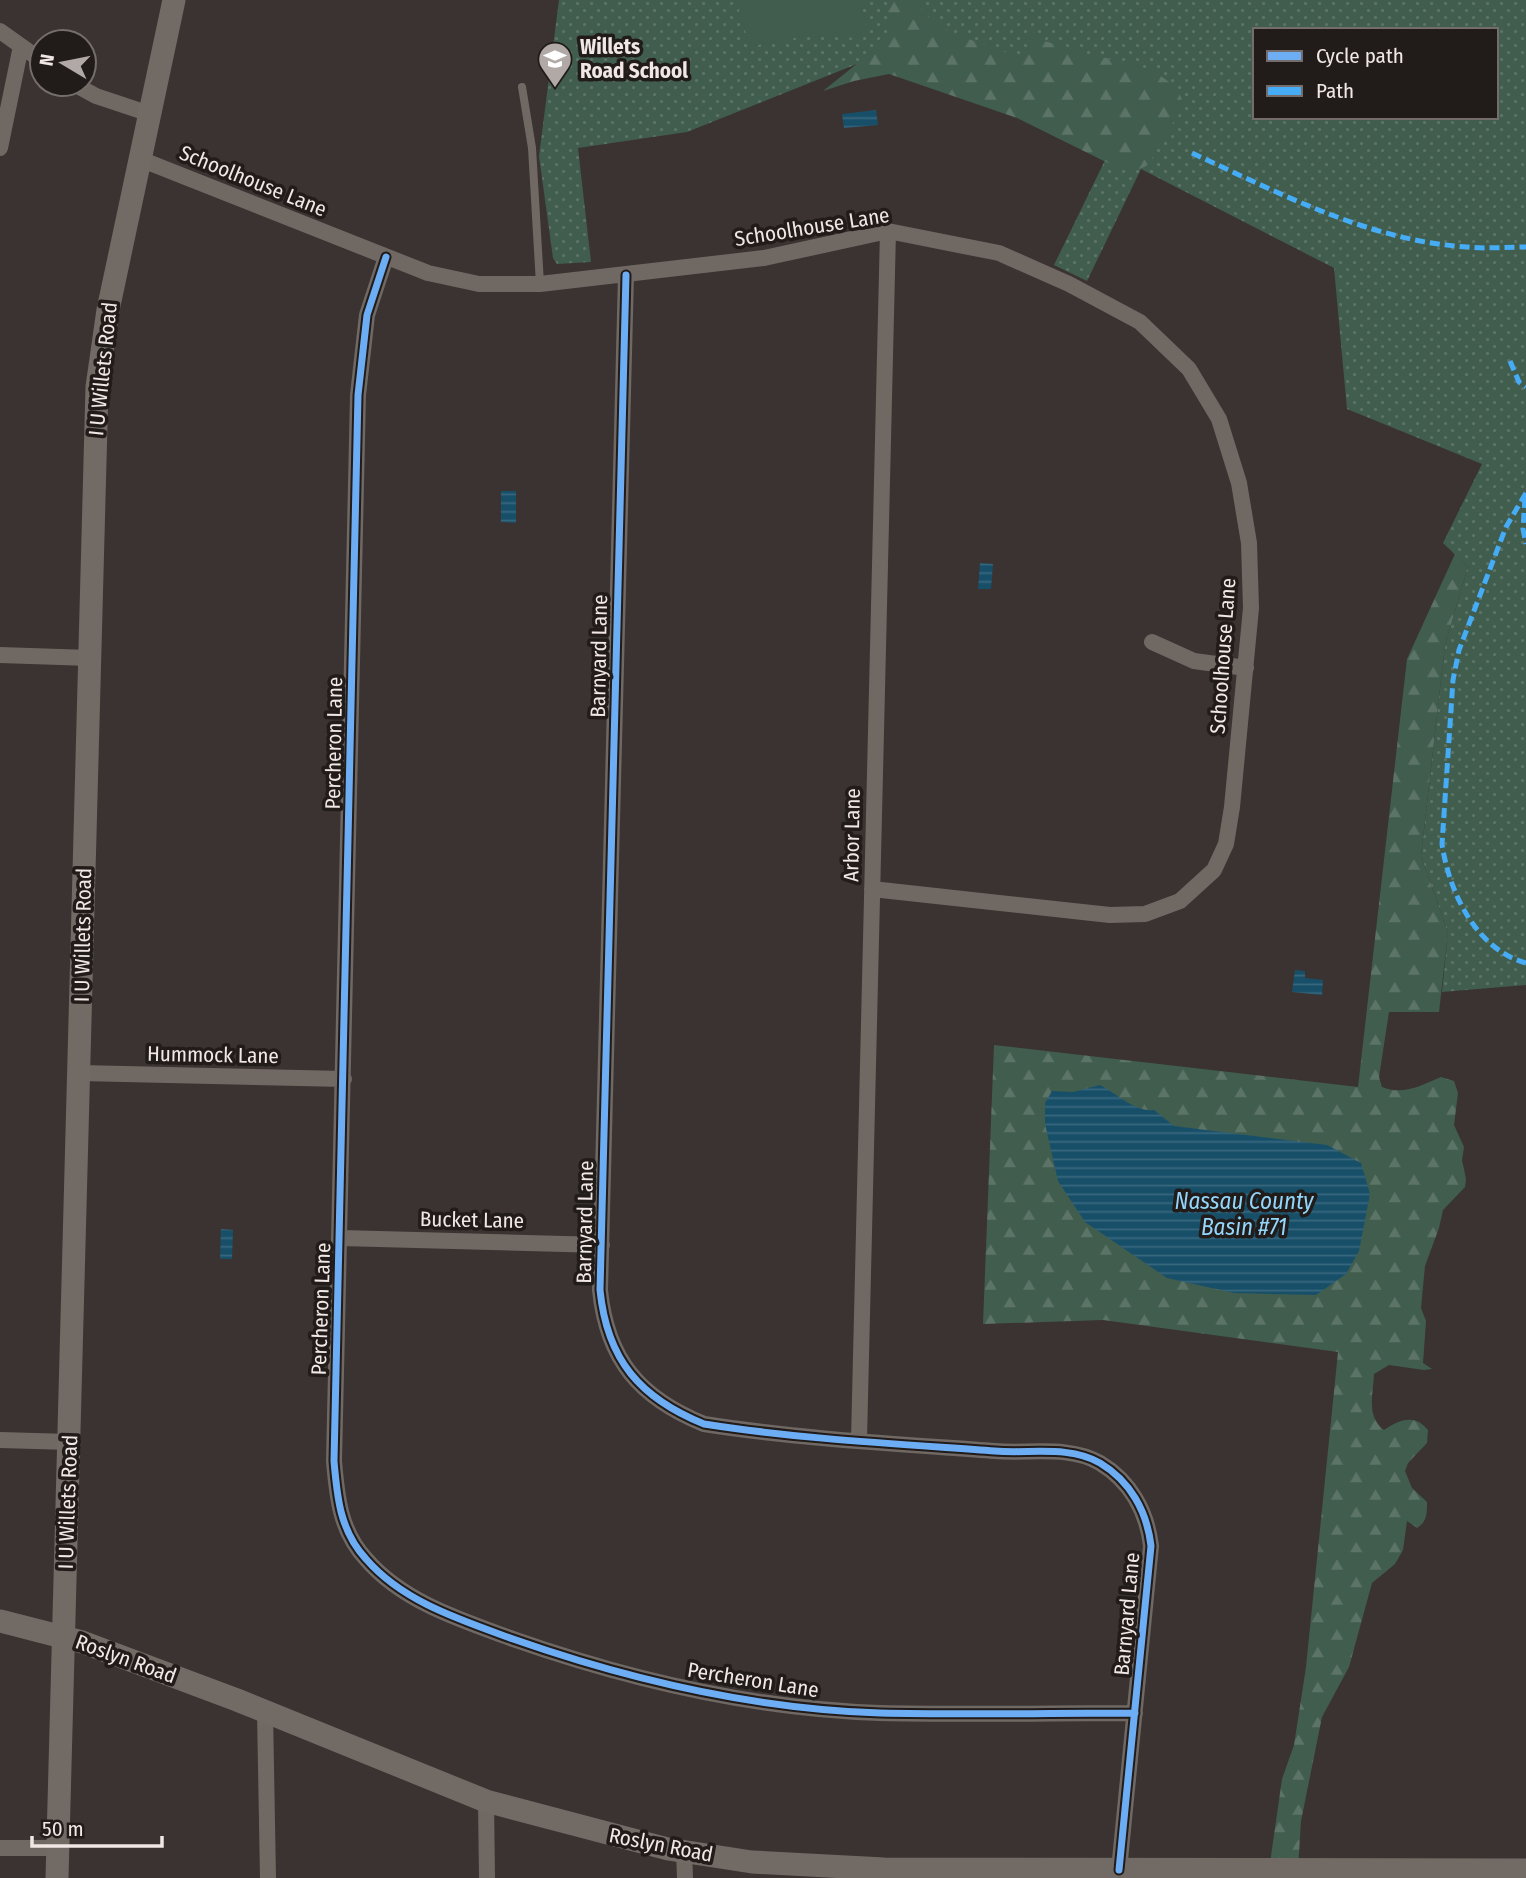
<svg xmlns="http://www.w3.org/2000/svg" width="1526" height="1878" font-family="'Fira Sans Condensed',sans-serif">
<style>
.grass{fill:url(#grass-dots);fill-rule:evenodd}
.forest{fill:url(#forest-firs)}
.park{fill:#405d4e}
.water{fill:url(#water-rules)}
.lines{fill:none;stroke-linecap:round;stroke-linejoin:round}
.service{stroke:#706963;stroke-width:8}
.minor{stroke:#706963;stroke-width:16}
.secondary{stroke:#726b65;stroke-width:23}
.quiet{stroke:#46acf6;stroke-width:5;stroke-dasharray:10 5;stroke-linecap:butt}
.cycleway-casing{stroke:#211b19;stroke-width:11}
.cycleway{stroke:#6dadf4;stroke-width:7}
.labels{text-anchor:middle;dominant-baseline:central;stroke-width:7;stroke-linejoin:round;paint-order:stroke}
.poi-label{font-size:21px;font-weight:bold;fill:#f1e8e5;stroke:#211b19;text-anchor:start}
.street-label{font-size:21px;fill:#f1e8e5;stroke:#211b19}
.water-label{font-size:23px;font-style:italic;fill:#93d6fb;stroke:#211b19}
</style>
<defs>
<pattern id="grass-dots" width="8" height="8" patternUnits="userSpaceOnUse" patternTransform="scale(1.75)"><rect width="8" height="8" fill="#405d4e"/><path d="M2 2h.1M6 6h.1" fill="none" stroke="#5c7467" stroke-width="1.8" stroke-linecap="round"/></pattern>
<pattern id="forest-firs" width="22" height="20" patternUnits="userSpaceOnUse" patternTransform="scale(1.75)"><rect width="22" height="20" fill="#405d4e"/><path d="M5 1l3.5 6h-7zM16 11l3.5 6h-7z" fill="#5c7467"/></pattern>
<pattern id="water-rules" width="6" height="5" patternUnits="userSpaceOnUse" patternTransform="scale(1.75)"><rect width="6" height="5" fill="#174f69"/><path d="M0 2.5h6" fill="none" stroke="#39687e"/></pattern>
</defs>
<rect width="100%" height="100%" fill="#3a3331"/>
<path class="grass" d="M559,0H1526V985L1442,992L1448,933L1421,856L1445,645L1468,567L1443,543L1482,464L1347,409L1334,268L1141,169L1087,281L1054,265L1109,152L902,46L687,132L578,148L591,262L557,264L553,258L539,156ZM1255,30H1496V117H1255Z"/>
<path class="forest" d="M887,0H915C932,34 982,41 1015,56L1033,51L1022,34C1042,39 1060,47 1079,52C1108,60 1147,62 1170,83C1200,108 1166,125 1156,146C1153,155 1153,164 1142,168C1134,171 1124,168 1116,167L1017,118L889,74L854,81L823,91L884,42L889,32Z
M1455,554L1468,567L1445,645L1421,856L1448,933L1439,1012H1389L1379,1077L1382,1087C1403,1096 1422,1085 1441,1077L1454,1081L1458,1093L1454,1125L1464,1147L1462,1160L1466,1179L1465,1187L1443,1210L1439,1228L1425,1266L1421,1308L1426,1321L1423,1363L1432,1369L1424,1370L1389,1365L1374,1374C1373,1395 1366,1416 1384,1430C1399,1420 1414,1413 1428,1430L1427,1443L1408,1463L1405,1471L1412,1488L1427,1502C1427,1513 1427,1522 1417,1528L1407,1521L1403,1550L1395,1564L1372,1583L1349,1667L1322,1717L1301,1821L1298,1869L1269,1870L1282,1779L1294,1745L1306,1667L1338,1352L1103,1320L983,1324L994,1045L1358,1087L1407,659Z"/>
<path class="park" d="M740,0H860L866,25L854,38C820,33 784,38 750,47L739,10Z"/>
<path class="water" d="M876,110L878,125L844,128L842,114Z
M501,491H516V523L501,522Z
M980,563L993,564L991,589H978Z
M1295,970L1305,971V978L1323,980L1322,995L1292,992Z
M1100,1085C1117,1094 1135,1112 1154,1110L1174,1126L1327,1145L1361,1163L1370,1194L1359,1251L1346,1274L1316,1295L1234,1293L1167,1278L1085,1222L1058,1181L1045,1124V1103L1052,1091L1073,1092Z
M221,1229L233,1230L232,1259H220Z"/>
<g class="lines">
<path class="service" d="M522,87L532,148L540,284"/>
<path class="minor" d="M0,31L42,61
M74,84L96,96L150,114
M0,148L21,46
M140,159L428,273L479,284H540L764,258L888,231L999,253L1069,284L1140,322L1189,369L1219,419L1239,483L1249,543L1251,608L1232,807L1226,844L1214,870L1180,901L1145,914L1110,915L872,889
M386,257L367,315L358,395L334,1461C337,1497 340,1531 366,1559C403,1602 461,1620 513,1639C630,1680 756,1709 880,1713C965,1715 1050,1713 1135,1713
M626,275L600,1290C607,1360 640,1398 704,1424C800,1439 898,1444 995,1451C1029,1454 1069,1445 1100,1463C1130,1481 1147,1511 1151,1546L1119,1870
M1152,642L1194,661L1246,668
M0,655L90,658
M80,1073L344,1079
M341,1238L602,1245
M0,1440L70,1442
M859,1440L888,231
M265,1711L268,1878
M486,1801L487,1878
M0,1848H57
M684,1851L685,1878"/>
<path class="secondary" d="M0,1621L82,1642L237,1700L486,1801L668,1849L752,1862L884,1869L1526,1870
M57,1878L97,387L108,310L174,0"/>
<path class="quiet" d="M1192,153C1279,193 1370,241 1467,247C1486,249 1506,247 1526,247
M1510,361L1519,382L1526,387
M1526,493L1506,527L1459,650L1453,680L1442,844C1449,891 1475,949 1526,963
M1525,498L1523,529L1526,544"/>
<g class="cycleway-casing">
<path id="cycleway" d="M386,257L367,315L358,395L334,1461C337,1497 340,1531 366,1559C403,1602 461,1620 513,1639C630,1680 756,1709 880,1713C965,1715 1050,1713 1135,1713
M626,275L600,1290C607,1360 640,1398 704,1424C800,1439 898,1444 995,1451C1029,1454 1069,1445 1100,1463C1130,1481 1147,1511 1151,1546L1119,1870"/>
</g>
<use href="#cycleway" class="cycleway"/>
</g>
<defs>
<g id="school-pin" transform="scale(1.75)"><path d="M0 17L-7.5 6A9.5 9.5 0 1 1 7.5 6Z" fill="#b1a9a6" stroke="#211b19"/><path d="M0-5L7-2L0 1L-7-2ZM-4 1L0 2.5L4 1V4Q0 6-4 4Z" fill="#fff"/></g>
</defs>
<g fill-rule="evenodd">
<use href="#school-pin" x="555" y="59"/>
</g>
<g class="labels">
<g class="poi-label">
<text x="580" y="47">Willets<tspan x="580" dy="24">Road School</tspan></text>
</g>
<g class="street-label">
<text transform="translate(253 181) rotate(22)">Schoolhouse Lane</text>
<text transform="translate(812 227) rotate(-9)">Schoolhouse Lane</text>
<text transform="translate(103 369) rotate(-84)">I U Willets Road</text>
<text transform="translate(599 656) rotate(-89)">Barnyard Lane</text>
<text transform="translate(1223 656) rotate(-86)">Schoolhouse Lane</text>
<text transform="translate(334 743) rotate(-89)">Percheron Lane</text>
<text transform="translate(852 835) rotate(-89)">Arbor Lane</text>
<text transform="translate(83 935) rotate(-89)">I U Willets Road</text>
<text transform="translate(213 1055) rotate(1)">Hummock Lane</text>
<text transform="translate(472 1220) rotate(1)">Bucket Lane</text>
<text transform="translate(585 1222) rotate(-89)">Barnyard Lane</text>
<text transform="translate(321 1309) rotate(-88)">Percheron Lane</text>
<text transform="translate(68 1502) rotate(-88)">I U Willets Road</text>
<text transform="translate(1127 1614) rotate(-85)">Barnyard Lane</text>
<text transform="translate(126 1659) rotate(20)">Roslyn Road</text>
<text transform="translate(753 1680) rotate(9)">Percheron Lane</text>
<text transform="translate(661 1845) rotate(11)">Roslyn Road</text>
</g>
<g class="water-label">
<text x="1244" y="1201">Nassau County<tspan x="1244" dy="26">Basin #71</tspan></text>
</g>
</g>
<rect x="1253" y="28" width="245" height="91" fill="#211b19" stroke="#746d6b" stroke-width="2"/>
<rect x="1267" y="51" width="35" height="10" fill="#6dadf4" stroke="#746d6b" stroke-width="2"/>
<text x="1316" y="63" font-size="21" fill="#f1e8e5">Cycle path</text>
<rect x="1267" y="86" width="35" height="10" fill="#46acf6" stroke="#746d6b" stroke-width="2"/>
<text x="1316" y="98" font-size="21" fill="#f1e8e5">Path</text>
<g transform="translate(63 63) rotate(280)"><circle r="33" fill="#211b19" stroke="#746d6b" stroke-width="2"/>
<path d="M0-5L12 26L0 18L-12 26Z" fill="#b1a9a6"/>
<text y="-10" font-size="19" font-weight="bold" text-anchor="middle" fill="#f1e8e5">N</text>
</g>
<path d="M32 1836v10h130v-10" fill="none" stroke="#f1e8e5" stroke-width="3.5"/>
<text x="42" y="1836" font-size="21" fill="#f1e8e5" stroke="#211b19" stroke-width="5" paint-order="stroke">50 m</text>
</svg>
